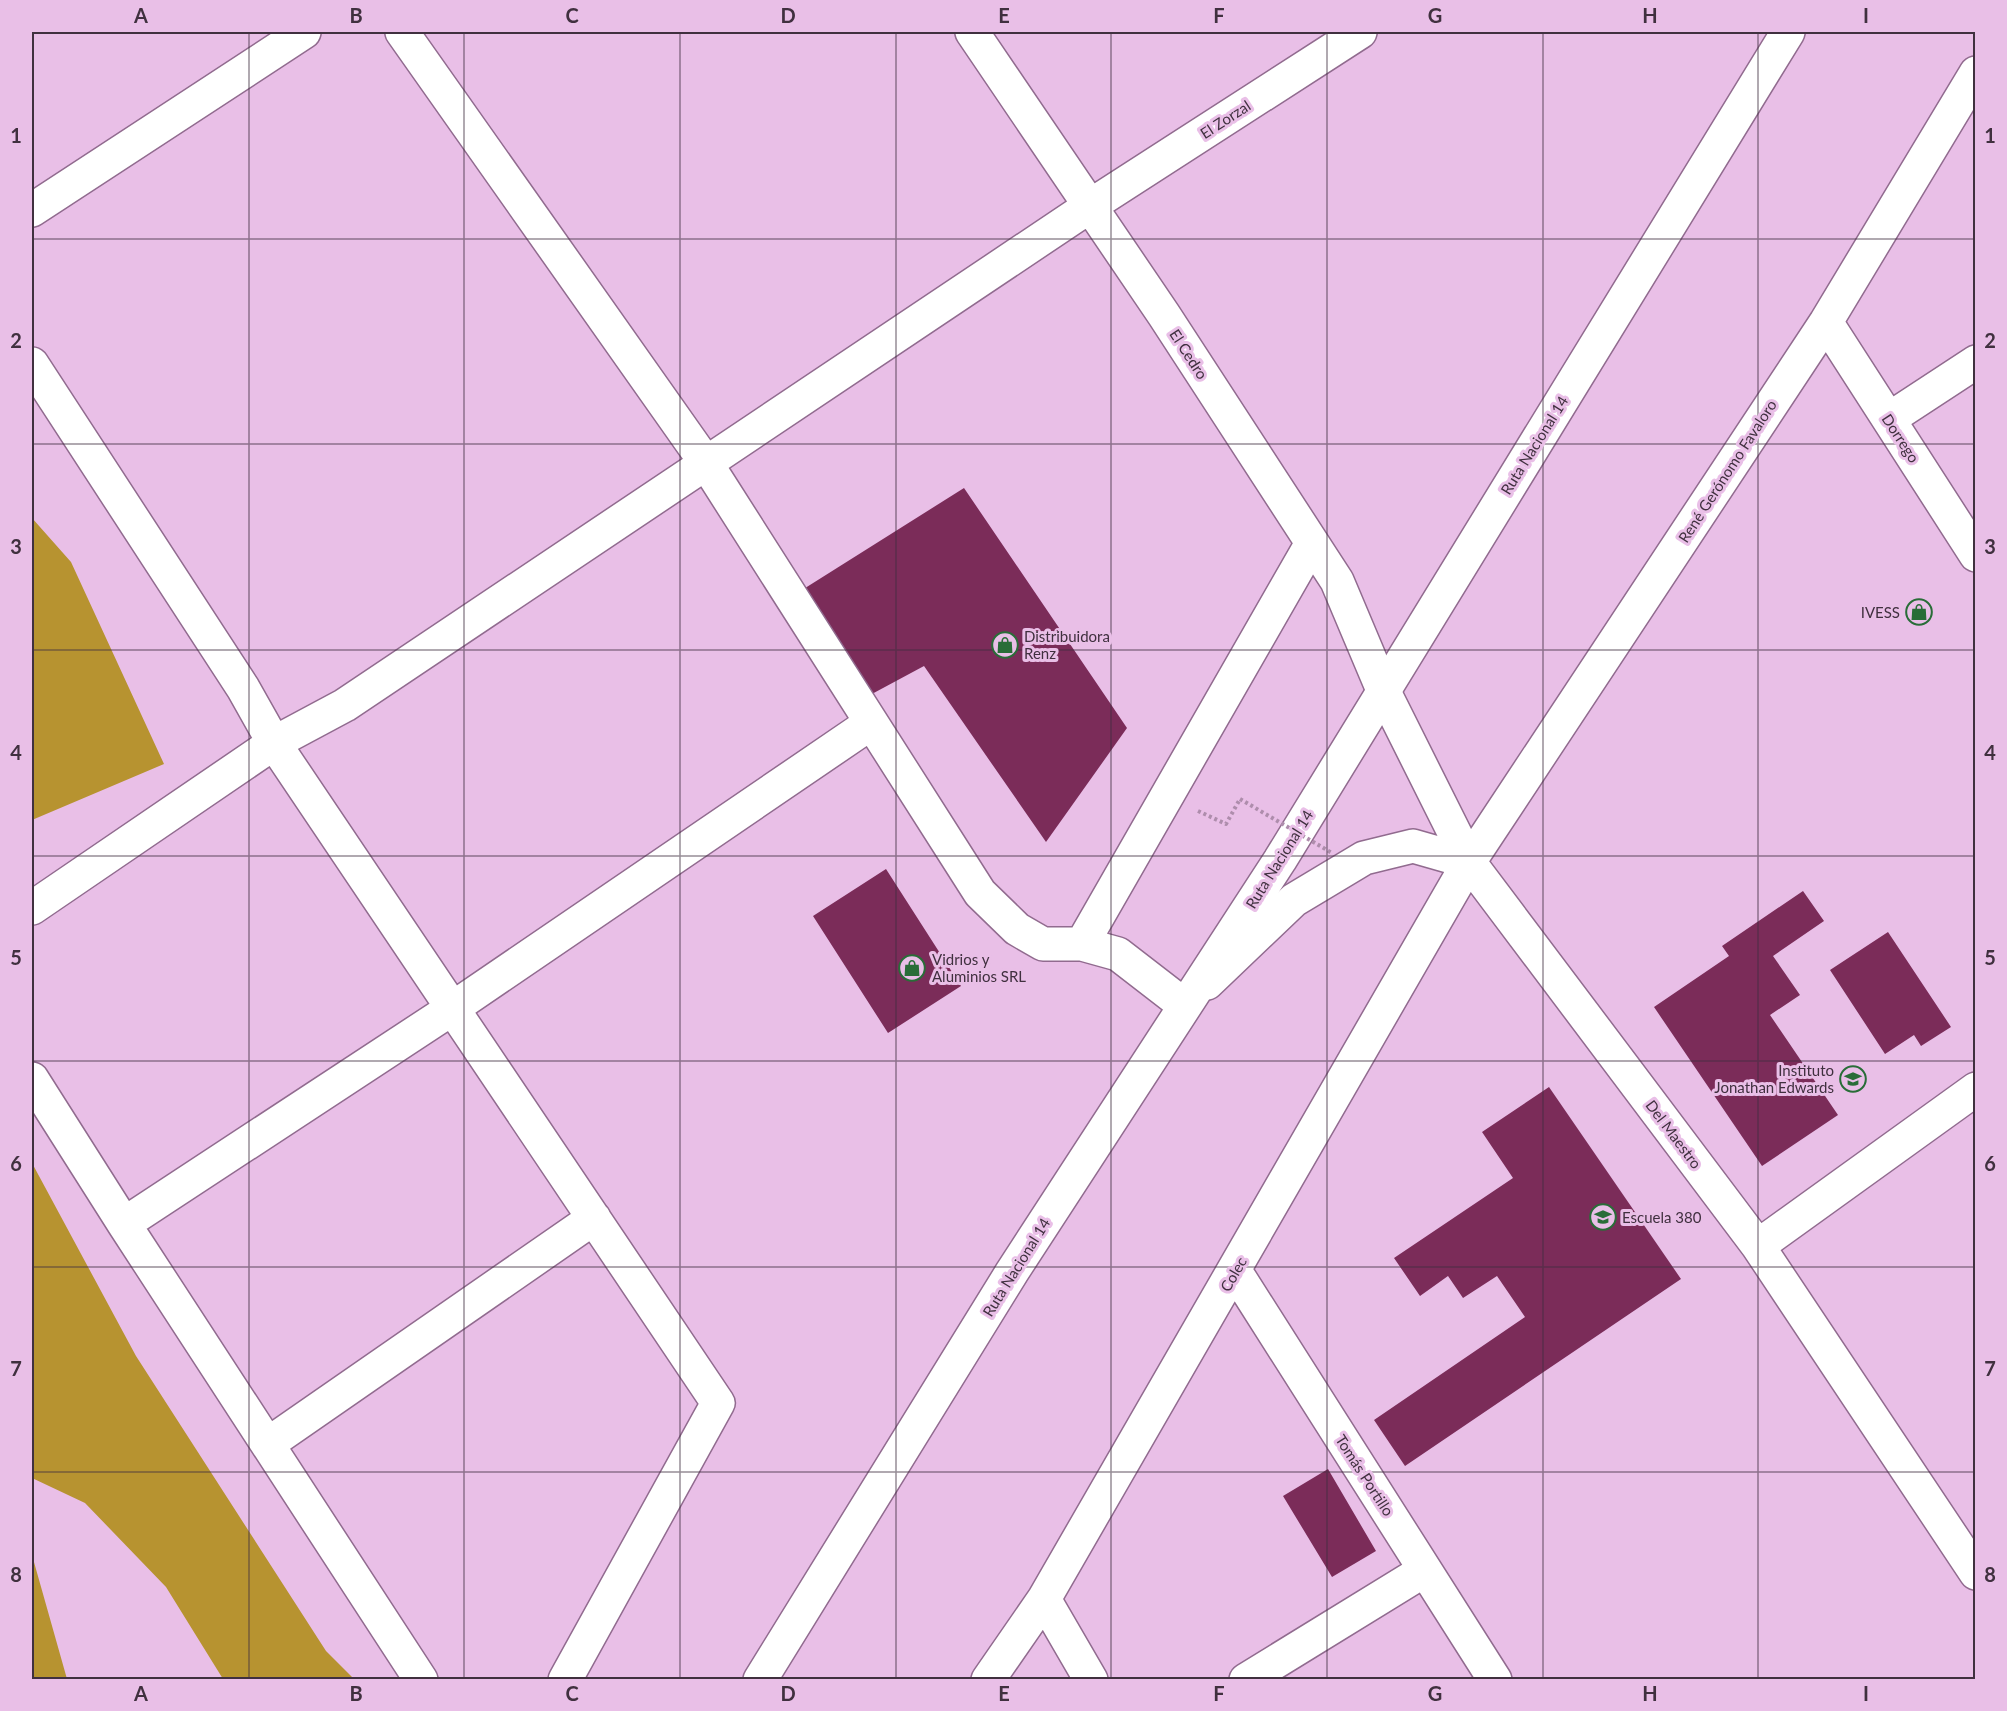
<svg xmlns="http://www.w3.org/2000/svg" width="2007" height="1711" font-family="Lato,sans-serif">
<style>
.forest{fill:#b79330}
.building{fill:#7b2c59}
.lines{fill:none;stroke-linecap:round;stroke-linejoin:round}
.street-casing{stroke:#916b8f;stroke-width:36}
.highway-casing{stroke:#916b8f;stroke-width:36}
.path{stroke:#ae8dac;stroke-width:4;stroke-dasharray:3 3;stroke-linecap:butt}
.street{stroke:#fff;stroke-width:33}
.highway{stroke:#fff;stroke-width:33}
.path-bridge{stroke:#ae8dac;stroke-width:4;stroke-dasharray:3 3;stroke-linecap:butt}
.grid{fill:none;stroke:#40303f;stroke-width:1.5;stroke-opacity:0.55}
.labels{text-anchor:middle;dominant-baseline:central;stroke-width:6;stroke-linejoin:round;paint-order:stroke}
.street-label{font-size:15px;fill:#40303f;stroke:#e9bfe7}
.poi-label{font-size:15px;fill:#40303f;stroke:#e9bfe7;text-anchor:start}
.neatline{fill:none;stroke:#40303f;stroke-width:2}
.grid-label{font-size:20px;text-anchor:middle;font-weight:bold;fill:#40303f}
</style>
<rect width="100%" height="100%" fill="#e9bfe7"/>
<path class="forest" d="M32,518L71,562L164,764L32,820Z
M32,1163L136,1356L326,1651L354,1679H223L166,1587L85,1503L32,1478Z
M32,1555L67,1679H32Z"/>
<path class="building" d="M964,488L1127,728L1046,842L924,666L870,695L802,590Z
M886,869L961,986L888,1033L813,916Z
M1803,891L1824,921L1773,956L1800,995L1770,1015L1838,1115L1762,1166L1654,1007L1729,956L1722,946Z
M1888,932L1951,1027L1921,1046L1914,1035L1885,1054L1830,970Z
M1549,1087L1681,1279L1405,1466L1374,1420L1525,1317L1497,1276L1463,1298L1448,1276L1420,1296L1394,1258L1513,1178L1482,1132Z
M1328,1469L1376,1551L1332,1577L1283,1496Z"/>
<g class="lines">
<g class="street-casing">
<path id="street" d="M402,32L706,463L980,893L1017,929L1043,944H1082L1118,954L1184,1005
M972,32L1164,315L1337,581L1383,690L1469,862L1758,1246L1976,1573
M32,210L304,32
M1826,322L1976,555
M32,364L243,688L274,743L718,1403L565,1680
M1889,419L1976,362
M32,908L274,743L345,705L1090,206L1360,32
M1082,944L1312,543
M1207,983L1294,900L1364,858L1413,846L1469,862
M32,1079L124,1224L421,1680
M124,1224L453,1008L871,723
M1758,1246L1976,1089
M1235,1271L1495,1680
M268,1444L594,1218
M1044,1599L1091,1680
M988,1680L1044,1599L1469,862L1826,322L1976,73
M1246,1680L1425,1570"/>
</g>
<g class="highway-casing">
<path id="highway" d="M760,1680L1012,1272L1280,860L1788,32"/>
</g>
<path class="path" d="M1198,811L1226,824L1240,799"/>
<use href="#street" class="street"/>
<use href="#highway" class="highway"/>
<path class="path-bridge" d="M1240,799L1332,853"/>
</g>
<path class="grid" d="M249,32V1680M464,32V1680M680,32V1680M896,32V1680M1111,32V1680M1327,32V1680M1543,32V1680M1758,32V1680M32,239H1976M32,444H1976M32,650H1976M32,856H1976M32,1061H1976M32,1267H1976M32,1472H1976"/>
<defs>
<g id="shop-ring" transform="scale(1.35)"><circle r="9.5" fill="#e9bfe7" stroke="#296d38" stroke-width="1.5"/><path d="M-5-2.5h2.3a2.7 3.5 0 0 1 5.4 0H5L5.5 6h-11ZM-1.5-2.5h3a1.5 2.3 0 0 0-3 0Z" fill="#296d38"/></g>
<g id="school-ring" transform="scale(1.35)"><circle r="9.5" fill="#e9bfe7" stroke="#296d38" stroke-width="1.5"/><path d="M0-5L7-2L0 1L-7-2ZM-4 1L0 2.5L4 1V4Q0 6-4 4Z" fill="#296d38"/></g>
</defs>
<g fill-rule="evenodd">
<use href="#shop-ring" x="1919" y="612"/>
<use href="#shop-ring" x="1005" y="645"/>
<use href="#shop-ring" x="912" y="968"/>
<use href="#school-ring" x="1853" y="1079"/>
<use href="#school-ring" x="1603" y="1217"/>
</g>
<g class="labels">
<g class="street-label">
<text transform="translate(1225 119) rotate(-33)">El Zorzal</text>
<text transform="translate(1189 354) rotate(57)">El Cedro</text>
<text transform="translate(1901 438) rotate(57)">Dorrego</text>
<text transform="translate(1534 445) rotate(-58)">Ruta Nacional 14</text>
<text transform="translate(1727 471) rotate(-57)">René Gerónomo Favaloro</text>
<text transform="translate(1279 859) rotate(-58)">Ruta Nacional 14</text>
<text transform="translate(1674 1134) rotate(53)">Del Maestro</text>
<text transform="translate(1016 1267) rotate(-58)">Ruta Nacional 14</text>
<text transform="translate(1233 1274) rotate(-60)">Colec</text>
<text transform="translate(1365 1475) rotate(57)">Tomás Portillo</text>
</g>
<g class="poi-label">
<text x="1900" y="612" text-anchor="end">IVESS</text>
<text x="1024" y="636">Distribuidora<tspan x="1024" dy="17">Renz</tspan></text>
<text x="932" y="959">Vidrios y<tspan x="932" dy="17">Aluminios SRL</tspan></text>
<text x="1834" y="1070" text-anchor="end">Instituto<tspan x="1834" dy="17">Jonathan Edwards</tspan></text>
<text x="1622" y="1217">Escuela 380</text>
</g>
</g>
<rect width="2007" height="1711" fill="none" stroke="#e9bfe7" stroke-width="66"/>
<rect x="33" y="33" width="1941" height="1645" class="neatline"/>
<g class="grid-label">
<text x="141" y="23">A</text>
<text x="356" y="23">B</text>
<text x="572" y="23">C</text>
<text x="788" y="23">D</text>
<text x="1004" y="23">E</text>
<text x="1219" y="23">F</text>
<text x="1435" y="23">G</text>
<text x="1650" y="23">H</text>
<text x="1866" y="23">I</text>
<text x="16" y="143">1</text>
<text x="1990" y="143">1</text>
<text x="16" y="348">2</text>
<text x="1990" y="348">2</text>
<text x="16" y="554">3</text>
<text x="1990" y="554">3</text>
<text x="16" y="760">4</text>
<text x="1990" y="760">4</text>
<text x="16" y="965">5</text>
<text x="1990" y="965">5</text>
<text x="16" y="1171">6</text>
<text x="1990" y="1171">6</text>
<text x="16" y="1376">7</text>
<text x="1990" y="1376">7</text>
<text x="16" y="1582">8</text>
<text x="1990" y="1582">8</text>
<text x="141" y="1701">A</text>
<text x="356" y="1701">B</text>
<text x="572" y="1701">C</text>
<text x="788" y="1701">D</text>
<text x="1004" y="1701">E</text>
<text x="1219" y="1701">F</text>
<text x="1435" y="1701">G</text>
<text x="1650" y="1701">H</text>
<text x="1866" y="1701">I</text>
</g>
</svg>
